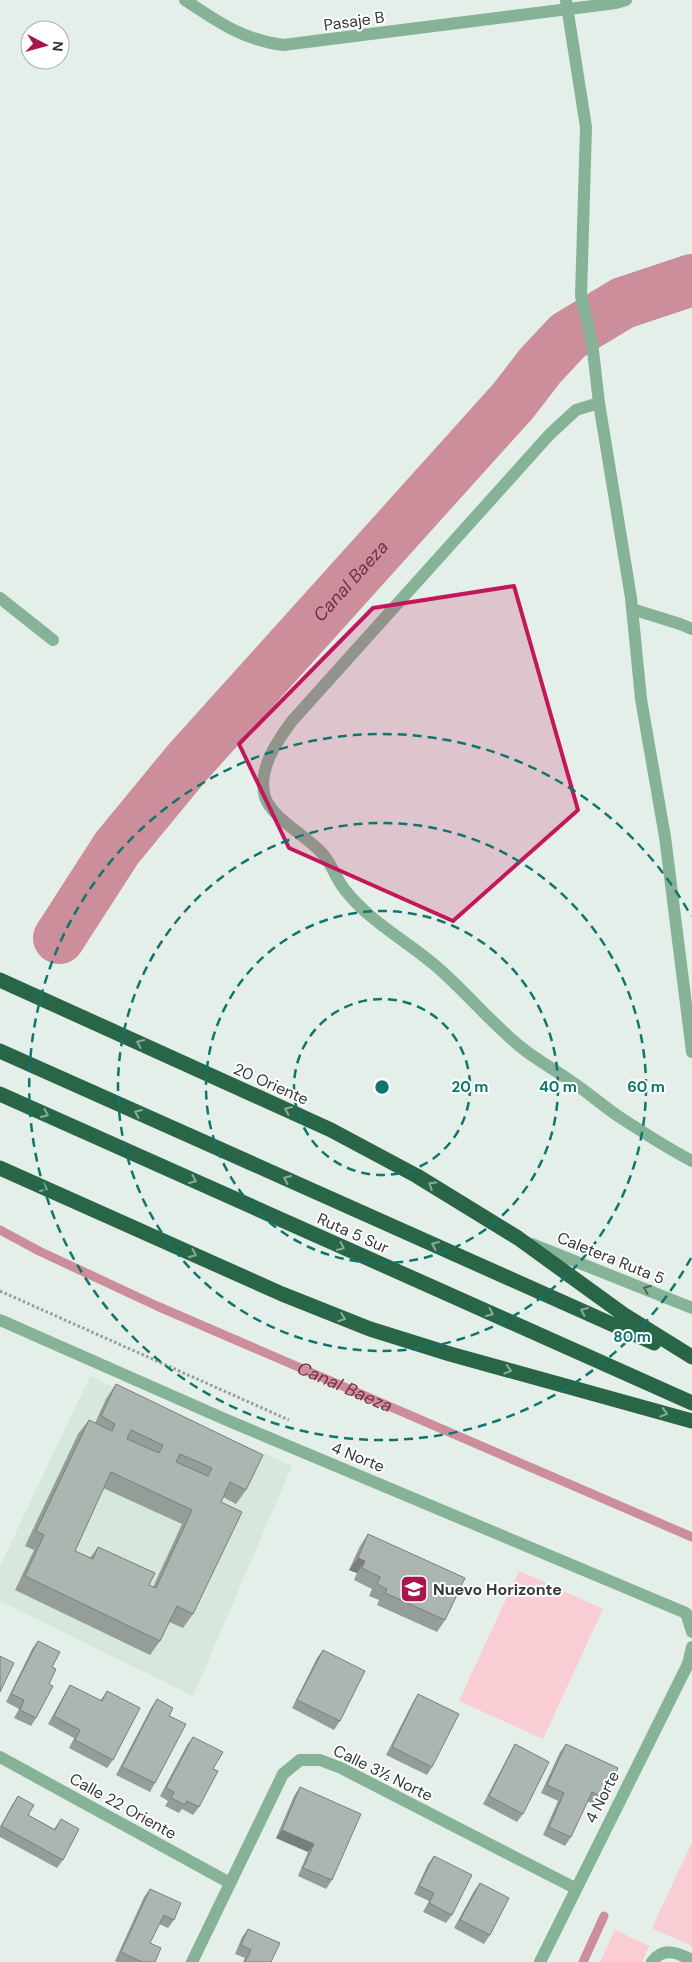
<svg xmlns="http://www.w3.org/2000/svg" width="692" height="1962" font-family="'DM Sans',sans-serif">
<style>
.built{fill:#d6e7dc}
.green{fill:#faccd4}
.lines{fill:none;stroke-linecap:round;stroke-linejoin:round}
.stream{stroke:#cc8e9b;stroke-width:9}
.river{stroke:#cc8e9b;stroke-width:52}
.path{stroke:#969d99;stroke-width:3;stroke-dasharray:2.5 2.5;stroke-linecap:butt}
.minor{stroke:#86b398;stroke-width:12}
.highway{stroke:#296647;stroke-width:15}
.wall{fill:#949d97;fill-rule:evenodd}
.shaded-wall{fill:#787f7b}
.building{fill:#acb6b0;stroke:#787f7b;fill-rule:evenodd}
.oneway{stroke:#89ab9a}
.oneway2{stroke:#516358}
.marked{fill:#c2185b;fill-opacity:0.2;stroke:#c2185b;stroke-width:4;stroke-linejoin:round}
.ring{fill:none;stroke:#0f766e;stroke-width:2.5;stroke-dasharray:9 6}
.labels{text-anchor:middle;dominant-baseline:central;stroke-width:4;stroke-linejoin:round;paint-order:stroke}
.street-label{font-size:16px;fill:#343836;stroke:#fff}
.poi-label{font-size:16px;font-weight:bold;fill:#343836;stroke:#fff;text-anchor:start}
.water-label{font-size:18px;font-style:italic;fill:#772c41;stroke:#fff}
.centre{fill:#0f766e;stroke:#fff;stroke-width:2.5}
.ring-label{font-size:15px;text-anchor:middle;font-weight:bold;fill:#0f766e;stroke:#fff;stroke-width:4;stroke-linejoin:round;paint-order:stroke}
</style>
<rect width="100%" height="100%" fill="#e5efe9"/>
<path class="built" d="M90,1376L292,1466L193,1696L0,1601V1566Z"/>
<path class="green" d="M519,1571L603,1609L543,1739L459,1701Z
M692,1842V1946L652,1928Z
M615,1930L649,1946L642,1962H600Z"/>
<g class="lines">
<g class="stream">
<path id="s1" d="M0,1230L39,1251L157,1306L692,1537"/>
<path d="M583,1962L604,1916"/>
</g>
<path class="river" id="s2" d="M59,938L117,848L187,763L513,401L540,366L568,336L623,303L692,280"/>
<path class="path" d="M0,1291L289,1420"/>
<path class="minor" d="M185,0C218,22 243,40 283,45L616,3L626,0
M566,0L586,127L581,296L592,342L599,403L631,598L641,699L665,837L692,1052
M599,403L576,410L550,434L292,721C277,741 257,770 265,797C271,817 306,836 321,852C332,863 335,878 345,890C370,922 407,941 437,967C467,993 491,1023 522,1048C538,1061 556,1070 572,1082C589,1093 604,1107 621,1118C644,1133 667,1148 692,1161
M0,598L53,640
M632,609L680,624L692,629
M532,1244L692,1308
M0,1320L229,1421L686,1613L692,1632
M0,1757L230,1883
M192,1962L283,1774L300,1760H320L341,1768L575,1888
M540,1962L688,1664L692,1647
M652,1962C663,1946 678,1953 692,1960"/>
<path class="highway" d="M0,980L331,1130L417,1176L518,1238L623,1314L692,1357
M0,1051L654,1343
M0,1094L692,1403
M0,1168L282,1294L370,1329L450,1354L692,1421"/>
</g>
<path class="wall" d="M116,1384L246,1490L236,1504L223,1497L221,1502L193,1614L183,1628L169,1622L160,1641L150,1655L15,1590L34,1550L25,1546L78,1434L89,1420L95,1423L106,1399ZM103,1488L182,1524L153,1587L149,1585L98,1547L90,1558L75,1551Z
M368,1534L445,1620L437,1632L377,1605L379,1600L369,1596L372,1589L354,1580L357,1573L349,1570L360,1546Z
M38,1641L52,1667L36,1718L31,1726L14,1718L19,1709L6,1702L32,1649Z
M323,1650L340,1721L334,1730L292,1708L317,1658Z
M70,1685L100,1701L107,1691L113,1760L107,1768L69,1748L74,1738L48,1724L65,1693Z
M418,1694L432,1767L427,1775L386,1755L413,1702Z
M157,1699L155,1783L150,1792L116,1775L151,1708Z
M193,1737L213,1769L199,1807L193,1815L182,1809L179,1813L165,1806L168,1801L160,1796L187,1745Z
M515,1744L523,1814L517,1822L483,1804L510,1753Z
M566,1744L604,1798L598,1806L587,1801L571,1837L565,1846L543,1835L558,1801L541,1793L560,1752Z
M300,1787L332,1880L326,1889L298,1876L308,1852L276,1838L294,1796Z
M18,1796L28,1815L54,1829L61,1819L63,1860L57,1868L0,1837V1827L12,1805Z
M434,1856L452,1915L446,1923L423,1912L429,1901L414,1894L428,1864Z
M480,1883L490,1935L484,1944L454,1928L474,1891Z
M150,1889L174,1920L168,1928L159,1924L150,1943L155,1962H118L115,1961L144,1897Z
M248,1929L271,1962H243L245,1958L235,1954L242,1937Z"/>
<path class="shaded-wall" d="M358,1558L365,1561L357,1573L349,1570Z
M282,1830L314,1844L308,1852L276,1838Z"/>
<path class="building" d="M116,1384L263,1455L246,1490L230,1482L221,1502L242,1512L193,1614L177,1606L160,1641L25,1576L44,1535L36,1531L89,1420L112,1431L115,1424L101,1416ZM131,1430L163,1445L159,1453L127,1439ZM180,1454L212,1468L208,1476L176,1462ZM111,1472L192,1510L156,1588L149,1585L155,1573L98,1547L93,1559L75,1551Z
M368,1534L465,1578L445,1620L385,1593L387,1589L377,1584L380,1577L362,1568L365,1561L358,1558Z
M38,1641L60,1652L52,1667L56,1669L49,1684L53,1686L36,1718L20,1710L24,1700L11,1694Z
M323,1650L365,1671L340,1721L297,1700Z
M0,1656L14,1663L0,1692Z
M70,1685L102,1701L107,1691L140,1708L113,1760L75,1740L80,1730L54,1716Z
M418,1694L459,1714L432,1767L392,1747Z
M157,1699L173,1708L169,1716L186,1724L155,1783L122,1767Z
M193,1737L223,1752L213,1769L218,1771L199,1807L187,1801L185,1805L171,1798L174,1792L166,1788Z
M515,1744L549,1762L523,1814L489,1796Z
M566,1744L618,1768L604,1798L592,1792L571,1837L549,1827L564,1793L547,1785Z
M300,1787L361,1814L332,1880L303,1868L314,1844L282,1830Z
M18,1796L34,1805L28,1815L55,1830L61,1819L79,1829L63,1860L1,1826Z
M434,1856L472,1875L452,1915L429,1903L434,1893L419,1886Z
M480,1883L509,1898L490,1935L460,1920Z
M150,1889L181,1903L174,1920L164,1915L150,1943L161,1948L155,1962H142L121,1952Z
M248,1929L280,1943L271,1962H245L251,1950L241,1945Z"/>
<defs><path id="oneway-chevron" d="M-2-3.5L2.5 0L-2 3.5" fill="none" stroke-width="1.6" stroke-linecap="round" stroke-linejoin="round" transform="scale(1.25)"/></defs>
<g class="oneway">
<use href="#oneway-chevron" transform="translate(140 1043) rotate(-156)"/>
<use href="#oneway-chevron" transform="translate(288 1110) rotate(-156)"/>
<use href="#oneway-chevron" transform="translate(138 1113) rotate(-156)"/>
<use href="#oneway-chevron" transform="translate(45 1114) rotate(24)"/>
<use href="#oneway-chevron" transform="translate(287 1179) rotate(-156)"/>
<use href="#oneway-chevron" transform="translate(193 1180) rotate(24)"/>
<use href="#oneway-chevron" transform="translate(432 1185) rotate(-148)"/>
<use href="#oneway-chevron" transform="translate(44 1188) rotate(24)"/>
<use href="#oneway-chevron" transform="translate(435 1245) rotate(-156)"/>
<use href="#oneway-chevron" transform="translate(341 1247) rotate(24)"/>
<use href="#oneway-chevron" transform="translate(193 1254) rotate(24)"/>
<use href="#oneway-chevron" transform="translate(584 1311) rotate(-156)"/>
<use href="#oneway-chevron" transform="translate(490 1313) rotate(24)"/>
<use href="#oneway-chevron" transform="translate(342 1318) rotate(20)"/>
<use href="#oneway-chevron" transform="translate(508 1370) rotate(16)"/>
<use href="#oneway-chevron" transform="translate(664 1413) rotate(17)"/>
</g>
<use class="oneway2" href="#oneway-chevron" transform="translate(647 1289) rotate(-158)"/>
<path class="marked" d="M514,586L578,810L453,921L289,848L239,744L373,608Z"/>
<g class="ring">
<circle cx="382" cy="1087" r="88"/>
<circle cx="382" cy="1087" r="176"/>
<circle cx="382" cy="1087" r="264"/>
<path d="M691 1258A353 353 0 1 1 691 916"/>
</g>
<defs>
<g id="school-square" transform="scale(1.4375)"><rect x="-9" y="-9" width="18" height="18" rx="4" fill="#a9164f" stroke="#fff"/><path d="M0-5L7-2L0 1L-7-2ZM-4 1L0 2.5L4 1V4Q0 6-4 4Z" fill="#fff"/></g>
</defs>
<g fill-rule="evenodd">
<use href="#school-square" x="414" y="1589"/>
</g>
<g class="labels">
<g class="street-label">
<text transform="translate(354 21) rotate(-8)">Pasaje B</text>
<text transform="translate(271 1084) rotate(24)">20 Oriente</text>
<text transform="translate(353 1233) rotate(24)">Ruta 5 Sur</text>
<text transform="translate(611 1258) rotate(22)">Caletera Ruta 5</text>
<text transform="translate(358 1457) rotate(22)">4 Norte</text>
<text transform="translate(383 1773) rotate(26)">Calle 3½ Norte</text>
<text transform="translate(602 1797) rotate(-63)">4 Norte</text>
<text transform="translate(123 1806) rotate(29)">Calle 22 Oriente</text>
</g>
<g class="poi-label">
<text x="433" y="1589">Nuevo Horizonte</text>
</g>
<g class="water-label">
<text stroke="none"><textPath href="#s2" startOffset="462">Canal Baeza</textPath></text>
<text stroke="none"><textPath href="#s1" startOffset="379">Canal Baeza</textPath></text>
</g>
</g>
<circle cx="382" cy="1087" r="8" class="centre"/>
<g class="ring-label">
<text x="470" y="1092">20 m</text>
<text x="558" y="1092">40 m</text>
<text x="646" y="1092">60 m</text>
<text x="632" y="1342">80 m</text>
</g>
<g transform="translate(45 45) rotate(96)"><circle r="24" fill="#ffffff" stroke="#aeafaf"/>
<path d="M0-4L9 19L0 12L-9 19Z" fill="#a9164f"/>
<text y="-8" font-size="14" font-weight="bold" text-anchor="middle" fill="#343836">N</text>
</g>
</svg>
